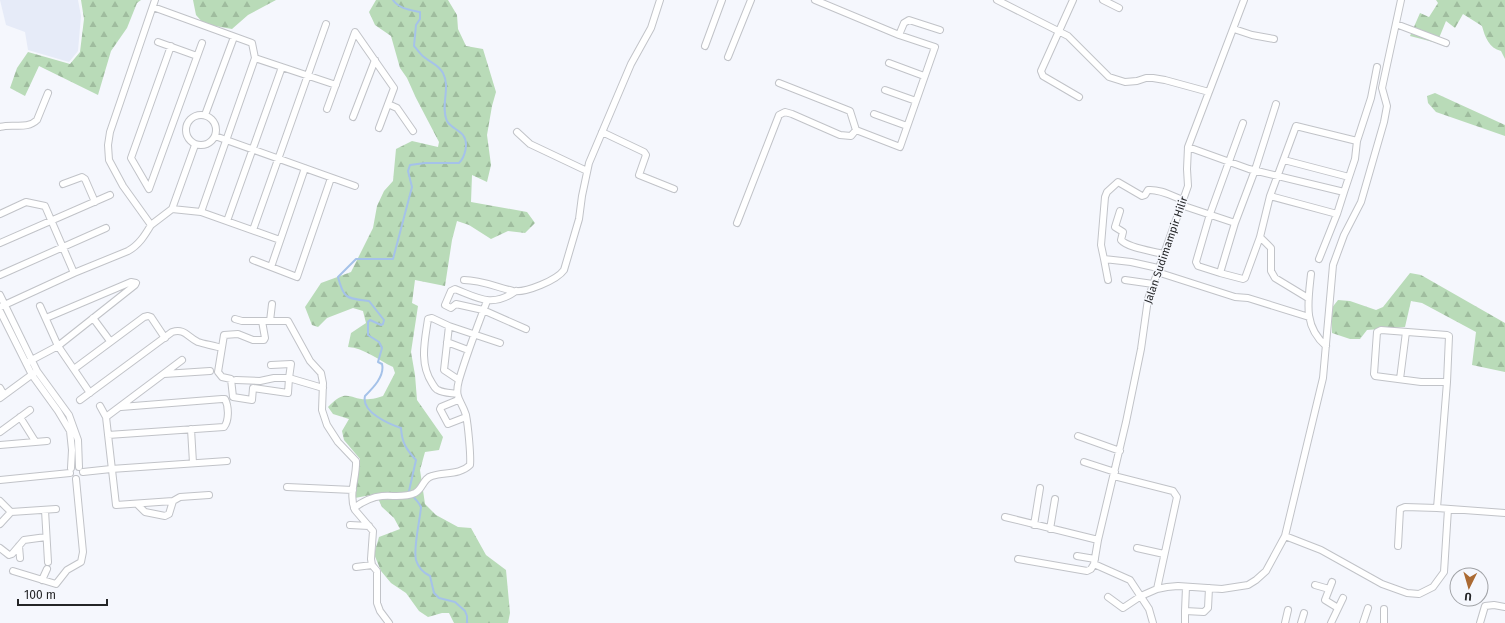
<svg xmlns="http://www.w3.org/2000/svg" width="1505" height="623" font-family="'Fira Sans',sans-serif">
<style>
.built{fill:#e6ebf8}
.forest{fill:url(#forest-firs)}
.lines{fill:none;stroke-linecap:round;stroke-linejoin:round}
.stream{stroke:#a5c2e9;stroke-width:2}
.minor-casing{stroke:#c1c3c8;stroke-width:8}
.minor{stroke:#fff;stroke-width:6}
.labels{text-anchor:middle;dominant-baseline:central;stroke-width:3;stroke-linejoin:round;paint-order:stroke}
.street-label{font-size:11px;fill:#242527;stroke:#f5f7fd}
</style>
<defs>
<pattern id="forest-firs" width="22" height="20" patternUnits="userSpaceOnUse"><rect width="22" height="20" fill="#b9dbb8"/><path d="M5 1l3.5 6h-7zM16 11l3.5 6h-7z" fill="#9fbc9e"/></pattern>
</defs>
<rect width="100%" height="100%" fill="#f5f7fd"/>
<path class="built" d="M0,0H78L81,16L78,51L69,62L28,50L25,32L6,25Z"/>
<path class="forest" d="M81,0H141L137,3L127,28L111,51L98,95L39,66L25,96L10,88L17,68L28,52L70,64L80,52L84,19Z
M193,0H276L248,15L232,29L204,24L196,15Z
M376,0H448L457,15L458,29L466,46L483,49L496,92L492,106L487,135L491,165L487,182L472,175L471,202L527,212L535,223L525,233L508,231L491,239L469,225L457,221L452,240L445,286L415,280L412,303L418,306L411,352L415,375L417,400L443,437L439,450L425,452L420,470L425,504L436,515L458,527L471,528L486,555L506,570L510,613L508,623H454L449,613H442L428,617L419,611L406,593L391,583L381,571L374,554L379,537L400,529L394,518L382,507L376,494L355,498L360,459L344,440L342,431L349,419L333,414L328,407C348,386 349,401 370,399C374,399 379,397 383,396L395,373L393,367C378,360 364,348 348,347L351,333L366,323L363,311L353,308L327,318L318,327L312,325L305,307L321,283L351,272L373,228L377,206L384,191L393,181L396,149L412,141L438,147L439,142L416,98L407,78L400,68L391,36L375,25L369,12Z
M1436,0H1505V59L1501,51C1489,48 1485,37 1482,26L1463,14L1455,28L1446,21L1437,43L1410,36L1420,13L1429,17L1438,3Z
M1435,93L1505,125V136L1436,112L1428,103L1427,96Z
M1410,273L1421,275L1505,323V372L1472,365L1476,332L1422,303L1411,301L1405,327L1367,330L1360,339H1350L1332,333L1331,309L1338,300L1350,301L1376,310L1383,307Z"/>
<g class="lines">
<path class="stream" d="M393,0C399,9 411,10 420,12V19L416,25L414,46C417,49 420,54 424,57C431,63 438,64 443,73C451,88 440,105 447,121C450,127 459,130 463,135C469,143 465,157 459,163H425L410,165L408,171L412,187L393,259H356L338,277C344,300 347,298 369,301L384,320L383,324L381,325L370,320L368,322V335L379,342L382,348L378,362L382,364C385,376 373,388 365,396C361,412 389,424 401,428C402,443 406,449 416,460L409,491C412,497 418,500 421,507C420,520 413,548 416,560C418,567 424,573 430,576L434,593L439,598L455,602L465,611L467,616V623"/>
<g class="minor-casing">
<path id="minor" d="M815,0L899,35L904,23L909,20L940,30
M997,0L1068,36L1109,77L1125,82L1137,81L1146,78H1153L1165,80L1209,92
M1073,0L1041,71L1043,76L1079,97
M1103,0L1119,8
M153,7L252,43L255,58L336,85
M1396,24L1446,43
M1234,29L1252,35L1274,39
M158,42L197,56
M171,46L131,158L149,189L202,43
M705,46L722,0
M728,57L751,0
M889,63L924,76
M779,83L850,111L856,130L900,147L935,47L899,35
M885,90L916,101
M388,104L397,108L413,131
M327,109L355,32L394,88L379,128
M874,114L907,126
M186 130a15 15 0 1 1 30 0a15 15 0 1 1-30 0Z
M205,115L234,37
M353,117L375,60
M0,127C12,123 27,130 37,120L48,93
M517,132L530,144L587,171
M602,132L644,152L646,155L639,175L674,189
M215,136L355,186
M1188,147L1249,169L1344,192L1355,159L1357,141L1371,98L1377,67
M1284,160L1349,177
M63,184L82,177L85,179L95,202
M1270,196L1337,214L1344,192
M1181,205L1235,223L1255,170L1276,104
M172,209L195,145
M1120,211L1115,227L1123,232L1121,240C1128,248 1152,251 1163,254
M201,212L255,58
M0,214L26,202L45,206L74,273
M227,221L282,67
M737,223L779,115L785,112L792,114L840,135L851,136L856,130
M1235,223L1220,273L1243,279L1245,278L1260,237L1270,196L1296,126L1357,141
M151,225L172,209L201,212L280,240
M253,230L326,24
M1260,237L1271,248V271L1275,278L1308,298
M0,243L110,195
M1104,259L1108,280
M1319,259L1337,214
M253,260L297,277L331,178
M271,267L305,168
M1158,268L1131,262L1104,259L1101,245L1105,197L1107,192L1118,182L1142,196L1145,195L1148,190C1160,189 1172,196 1183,200
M1157,272L1235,297L1248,298L1309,317
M1220,273L1198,266L1196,262L1210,214L1243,123
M1311,274C1308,302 1303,326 1326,346
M0,275L106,228
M464,280C481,280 496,287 513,291C526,293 557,280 564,270L579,219L582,196L589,163L631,64L651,28L660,0
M1125,280L1153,284
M516,291C492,308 478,298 455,289L451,291L445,305L451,308L456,304L483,310L526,329
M0,295L37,371L69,415L78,440L79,467
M487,301C477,327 467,353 459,380L444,370L449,326L500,343
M40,306L58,346L90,393
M0,307L74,273L128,251C139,245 145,235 151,225L123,186L109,160L108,145L110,132L155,0
M0,311L32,375L58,411L70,431L72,450L71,468
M93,318L110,341
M235,319L242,321H288L310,361L321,373L323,383L322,410L327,425L338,442L356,461C357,476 348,495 355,510L373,531L371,559L372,565L377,571V603L380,611L389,623
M270,321L272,304
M449,326L432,318L428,319C425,340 419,363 432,383C434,386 435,389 438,390C443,393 451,393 457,394
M447,342L468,350
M26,363L58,346L135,285L136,283L131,282L46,318
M271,365L291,364L289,378L323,388
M74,369L144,317L148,316L151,317L165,338
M164,374L210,371
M1400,379L1406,332
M236,380L260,381L274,378H289L288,393L253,388L252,400L233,397L231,379L222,377L218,372L224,335L238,334L253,340H264L265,338L262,321
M1447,382H1421L1375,376L1374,374L1377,332L1381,330L1447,335L1449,336L1447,382L1437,508L1505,513
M0,388L4,395
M0,398L34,373
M80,400L172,332C185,328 187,337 198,342C204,344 211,345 218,347
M458,400L441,407L440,409L448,424L466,417
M100,406L106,417L116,505L173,501L180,497L209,495
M20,417L35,441
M106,417L182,360
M191,429L193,463
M0,432L30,410
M108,435L224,427C229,421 229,407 225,399H222L121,407
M1078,436L1120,451
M0,445L47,441
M1084,462L1115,472
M83,472L111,469L227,461
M0,480L70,473
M287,487L353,490
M0,501L11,512L56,509
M137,504L145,512L165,516L169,514L173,501
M354,508C362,502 371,497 382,496C393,495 404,498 415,493C423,489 423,478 432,476C444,472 460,475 470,465C471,456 468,425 466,415C461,399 454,399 459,380
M45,510L48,562
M1005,517L1098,540
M0,524L11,512
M350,525L369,526
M1034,525L1040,488
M1050,529L1055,499
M1285,536L1321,550L1382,584L1407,593L1419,594L1433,587L1444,572L1448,509
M19,546L20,558
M1398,546L1400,509L1405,507L1437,508
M0,548L9,555L12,554L24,540L46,537
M1137,548L1164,554
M1077,556L1095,559
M1018,559L1087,571L1091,569L1094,564
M356,567L372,565
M13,571L56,584L67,570L81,562L83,552L76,479
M42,580L47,569
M1332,582L1325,600L1338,608
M1315,585L1329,589
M1186,587L1185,611L1204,612L1208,608L1209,588
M1157,589L1167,587L1178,586L1222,589L1248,585L1256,580L1266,571L1285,536L1323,378L1333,265L1344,235L1361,202L1384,122L1387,106L1382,88L1401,0
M1108,597L1123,608L1141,596L1157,589L1177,497L1173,491L1114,476
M1185,611V623
M1153,623L1149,609L1130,580L1094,564L1098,540L1126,422L1141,349L1148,299L1188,186L1187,169L1188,147L1244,0
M1285,623L1288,610
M1301,623L1304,613
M1331,623L1343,598
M1363,623L1368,608
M1384,623V609
M1480,623L1485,606L1494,605L1505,607"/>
</g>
<use href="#minor" class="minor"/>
</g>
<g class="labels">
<g class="street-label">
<text transform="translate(1166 250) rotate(-71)">Jalan Sudimampir Hilir</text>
</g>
</g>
<g transform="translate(1469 587) rotate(185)"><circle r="19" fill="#f5f7fd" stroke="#a1a3a7"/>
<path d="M0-3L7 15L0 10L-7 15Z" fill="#ab6a33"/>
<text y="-6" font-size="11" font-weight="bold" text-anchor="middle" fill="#242527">U</text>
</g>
<path d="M18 599v6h89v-6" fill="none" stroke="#242527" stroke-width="2"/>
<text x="24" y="599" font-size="12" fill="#242527" stroke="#f5f7fd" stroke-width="3" paint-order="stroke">100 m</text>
</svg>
